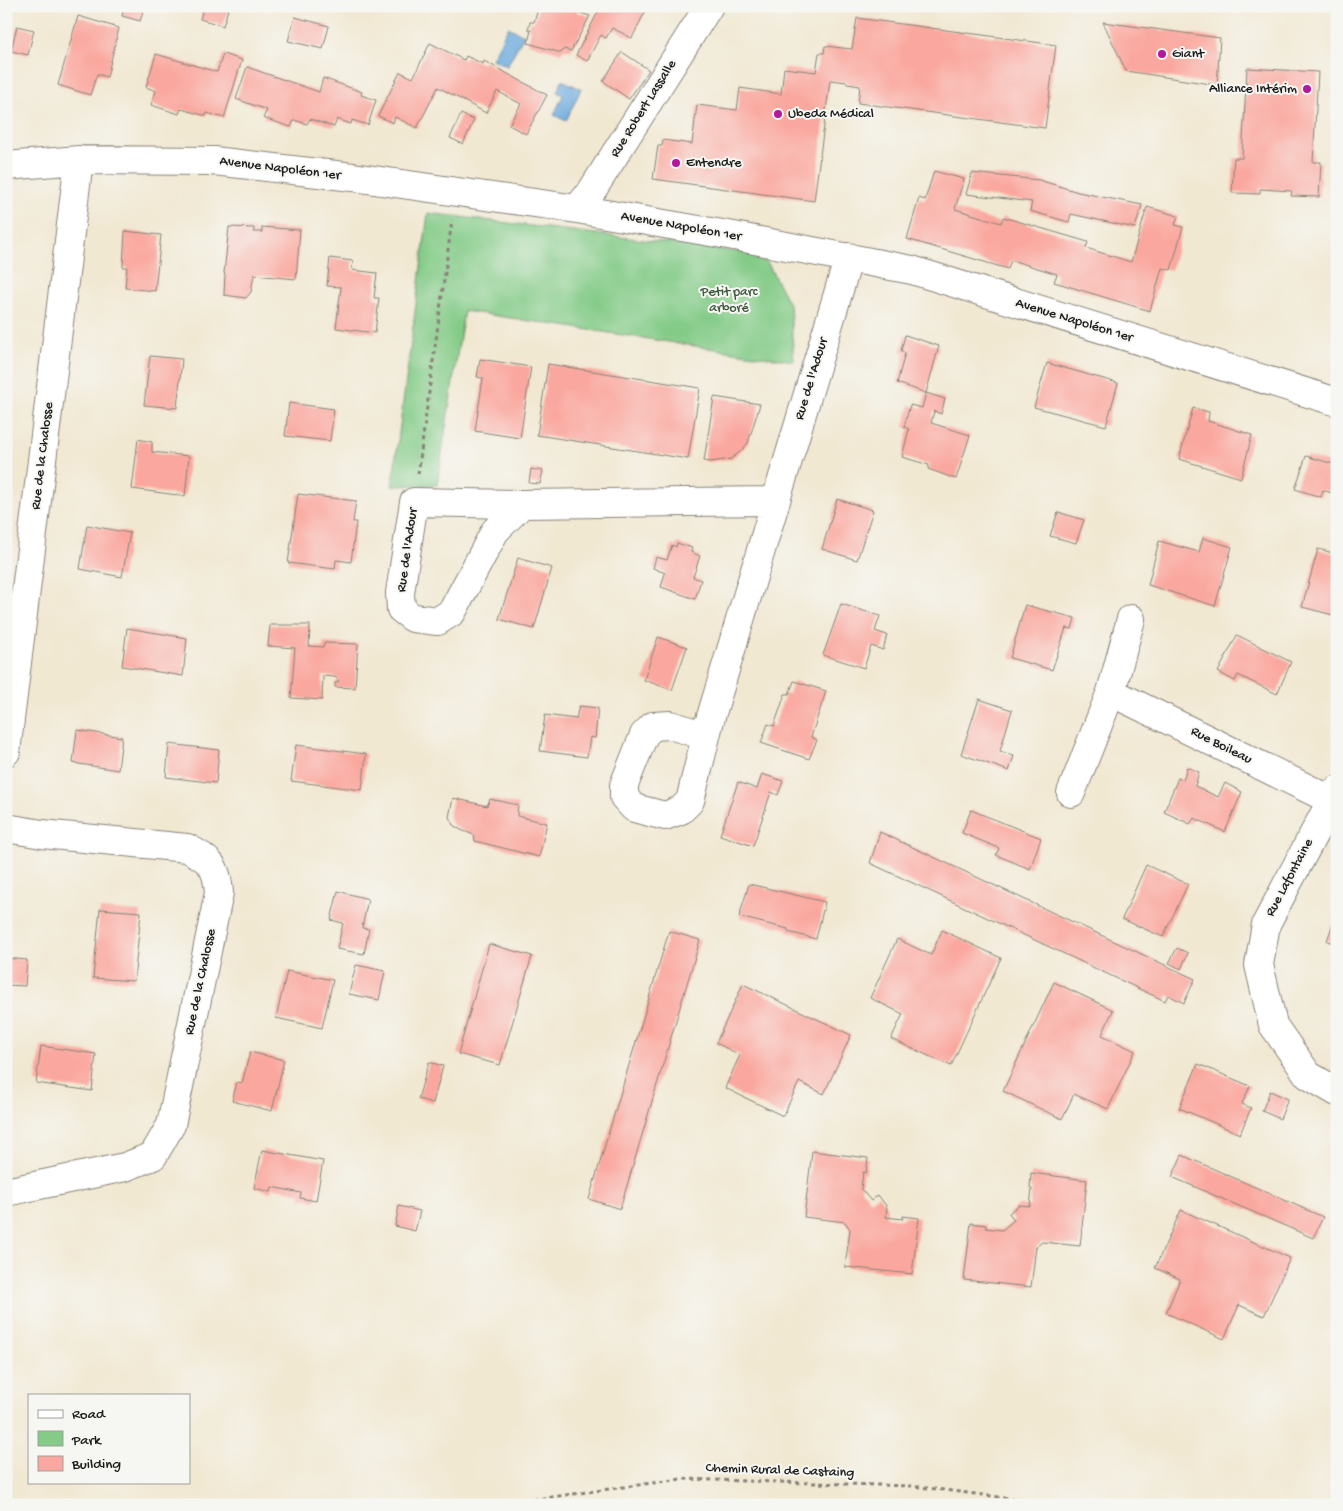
<svg xmlns="http://www.w3.org/2000/svg" width="1343" height="1511" font-family="'Gochi Hand',sans-serif">
<style>
.green{fill:#83cb87;stroke:#507452}
.water{fill:#6aa9dd;stroke:#43627c}
.building{fill:#faa89f}
.lines{fill:none;stroke-linecap:round;stroke-linejoin:round}
.minor-casing{stroke:#868277;stroke-width:30}
.path{stroke:#868277;stroke-width:3;stroke-dasharray:4 4;stroke-linecap:butt}
.minor{stroke:#fff;stroke-width:28}
.poi-dot{fill:#b5179e;stroke:#f6f6f2;stroke-width:2}
.labels{text-anchor:middle;dominant-baseline:central;stroke-width:4;stroke-linejoin:round;paint-order:stroke}
.poi-label{font-size:14px;fill:#1c1c1c;stroke:#f6f6f2;text-anchor:start}
.street-label{font-size:14px;fill:#1c1c1c;stroke:#f6f6f2}
.park-label{font-size:14px;fill:#405941;stroke:#f6f6f2}
</style>
<rect width="100%" height="100%" fill="#f6f6f2"/>
<filter id="ink" filterUnits="userSpaceOnUse"><feTurbulence type="fractalNoise" baseFrequency=".02" numOctaves="2"/><feDisplacementMap in="SourceGraphic" scale="10" xChannelSelector="R" yChannelSelector="G"/><feConvolveMatrix kernelMatrix="1 2 1 2 8 2 1 2 1" color-interpolation-filters="sRGB"/></filter>
<filter id="wash" filterUnits="userSpaceOnUse"><feTurbulence type="fractalNoise" baseFrequency=".0096" numOctaves="4" result="noise"/><feDisplacementMap in="SourceGraphic" scale="20" xChannelSelector="R" yChannelSelector="G"/><feGaussianBlur stdDeviation="1.12" result="paint"/><feColorMatrix in="noise" values="0 0 0 0 0 0 0 0 0 0 0 0 0 0 0 0 0 1.4 0 .05"/><feComposite in="paint" operator="in"/></filter>
<g filter="url(#wash)">
<rect width="100%" height="100%" fill="#f1e8d2"/>
<path class="green" d="M428,213L749,253L767,262L790,306L794,361L464,311L437,485L392,486Z"/>
<path class="water" d="M508,27L524,35L507,66L492,59Z
M562,80L581,89L566,121L554,115L563,95L557,92Z"/>
<g id="blocks">
<path class="building" d="M124,6H145L140,21L122,16Z
M204,6H229L223,26L200,19Z
M539,6H578L577,12L590,16L571,51L564,49L561,53L528,43L531,30L528,29L530,22H534Z
M601,6H648L632,38L612,28L606,38L601,35L587,61L576,55Z
M78,16L119,28L107,77L97,74L90,95L58,85Z
M295,17L329,26L323,49L288,41Z
M857,18L1056,45L1045,128L858,103L860,86L847,84V82L830,80L814,201L653,179L658,146H662L663,140L692,144L697,105L737,110L740,88L781,94L784,68L816,72L819,53H824L825,46L852,49Z
M1103,22L1220,38L1217,85L1126,71Z
M17,26L34,30L28,55L11,51Z
M430,43L464,60L466,56L483,64L484,61L547,95L526,134L509,125L521,104L497,91L486,113L438,87L417,128L395,117L393,123L378,116L400,72L413,78Z
M622,52L649,70L629,99L603,81Z
M156,54L217,72L223,54L242,60L224,118L207,113L206,116L181,109L179,114L151,105L156,91L146,87Z
M247,67L319,92L323,78L362,92L361,95L376,100L368,125L352,120L351,124L337,119L334,127L310,119L307,124L294,120L291,127L263,118L267,110L236,99Z
M1247,68L1318,72L1313,162H1321L1319,197L1291,196L1292,191L1260,189V194L1232,193L1234,158H1242Z
M461,114L474,120L463,144L450,138Z
M934,171L964,179L955,209L1001,223L1003,217L1088,242L1086,248L1131,262L1147,207L1178,216L1175,225L1183,227L1171,270L1162,268L1150,311L1054,282L1057,274L1011,260L1008,269L907,239L919,198L925,200Z
M972,173L1039,180L1078,192L1142,205L1135,228L1071,214L1069,222L1030,211L1032,202L966,194Z
M229,227L254,228V232H262V227L300,230L296,279L254,275L251,292L246,298L224,295L225,274L224,273Z
M125,231L161,235L155,291L125,288L127,267H123Z
M330,258L353,261L352,270L377,273L374,298H379L375,333L336,328L341,287L327,286Z
M905,335L939,346L926,393L897,383L905,353L901,351Z
M150,356L182,359L177,408L144,405Z
M480,359L531,367L520,438L475,431L483,378L477,377Z
M1047,363L1118,383L1106,426L1034,407Z
M548,364L700,388L688,459L537,435Z
M926,393L945,399L941,414L934,411L931,423L970,435L956,479L928,469L929,465L902,457L909,429L904,427L910,405L922,408Z
M714,397L760,404L748,443L742,450L731,459L710,462L704,461Z
M289,403L334,409L330,441L285,436Z
M1193,408L1209,412L1208,421L1252,435L1241,478L1179,459Z
M138,439L152,442V452L189,456L185,496L132,489Z
M1306,456L1337,465V495L1323,490L1321,497L1295,489Z
M531,469L543,471L540,484L529,483Z
M298,494L356,501L353,522H356L351,562L336,560L335,569L288,563Z
M837,499L873,510L857,560L822,549Z
M1058,512L1084,520L1076,543L1050,536Z
M87,525L130,533L122,577L80,569Z
M1203,538L1232,547L1215,606L1148,585L1159,541L1199,552Z
M677,543L692,548L691,552L700,556L693,577L701,580L695,599L661,587L665,573L653,568L656,557L667,560L672,545L676,547Z
M1318,549L1337,554V616L1302,607Z
M518,558L552,568L534,629L499,619Z
M841,604L880,616L875,631L887,635L883,650L871,646L864,668L823,655Z
M1025,605L1075,618L1072,629L1066,628L1052,670L1010,658Z
M270,625H310L309,646L323,647L324,643L358,644L355,688L335,687V683L339,681L335,677L323,676L322,700L291,698L295,648L268,646Z
M127,628L187,638L183,676L122,666Z
M1237,635L1291,662L1277,694L1238,675L1235,681L1218,672Z
M658,637L687,647L672,690L644,680Z
M794,681L826,691L811,737L817,740L809,759L761,743L768,724L774,726L785,694H789Z
M979,699L1012,710L1000,751L1014,756L1009,771L961,754Z
M579,706L598,708L595,738L590,737L587,757L540,751L545,715L576,719Z
M77,730L122,737L118,770L73,763Z
M169,744L219,750L216,783L166,777Z
M296,745L366,754L362,790L291,781Z
M1187,767L1199,772L1195,786L1218,797L1225,783L1242,792L1225,832L1194,818L1190,824L1164,812L1178,778L1183,780Z
M762,774L783,781L778,795L771,792L753,846L720,835L738,782L757,789Z
M453,798L487,806L490,799L518,805L517,816L547,823L539,857L475,841L474,835L461,830L453,825L449,817Z
M971,810L1041,838L1030,869L996,855L999,848L962,833Z
M880,832L1195,979L1184,1003L1168,995L1165,1001L870,863Z
M1146,865L1188,884L1163,937L1122,919Z
M749,884L825,902L816,939L788,932V929L739,917Z
M338,891L368,899L362,928L369,929L364,954L337,949L343,923L331,920Z
M100,909L141,912L134,981L93,978Z
M1336,914H1337V944L1327,941Z
M942,930L1001,958L951,1066L891,1039L903,1014L870,998L897,939L931,955Z
M669,931L700,940L620,1209L589,1199Z
M489,944L532,956L500,1065L458,1054Z
M1177,948L1188,953L1181,969L1169,963Z
M6,958L27,960L25,986L6,985Z
M356,965L385,971L379,1000L349,994Z
M287,971L333,980L322,1028L276,1018Z
M1054,982L1113,1010L1102,1035L1135,1051L1108,1109L1074,1094L1062,1119L1003,1091Z
M743,984L851,1035L824,1094L799,1082L783,1116L725,1088L740,1055L716,1043Z
M41,1046L96,1054L92,1091L36,1083Z
M250,1052L284,1060L272,1111L232,1101L237,1082L242,1083Z
M429,1062L443,1066L433,1103L418,1099Z
M1198,1064L1250,1086L1242,1104L1251,1108L1240,1134L1179,1108Z
M1270,1091L1288,1099L1280,1119L1262,1111Z
M262,1150L323,1161L316,1201L300,1198L301,1193L272,1187L271,1192L254,1188Z
M812,1151L868,1158L866,1173L863,1172L861,1189L871,1201L878,1195L887,1207L886,1217L903,1219V1216L919,1218L912,1274L845,1267L850,1229L845,1222L804,1217Z
M1182,1155L1323,1217L1313,1238L1172,1177Z
M1031,1173L1087,1180L1080,1246L1042,1242L1036,1247L1031,1287L964,1280L971,1223L986,1225V1228L1002,1230L1014,1220L1009,1213L1019,1205L1030,1206L1032,1189L1030,1188Z
M399,1206L420,1211L415,1231L395,1226Z
M1181,1210L1290,1258L1264,1316L1239,1305L1224,1339L1166,1313L1180,1279L1155,1268Z
M1334,1471L1337,1472V1505H1332Z"/>
</g>
</g>
<g filter="url(#ink)">
<use href="#blocks" fill-opacity="0" stroke="#868277" stroke-width="1"/>
<g class="lines">
<g class="minor-casing">
<path id="minor" d="M6,166L79,160L214,161L353,177L577,209L734,236L912,270L1337,402
M577,209L591,192L709,6
M522,504L495,531L452,612L438,621L413,618L401,609L400,593L414,502L522,504L776,501
M1111,692L1331,800
M706,736L670,725L653,726L644,735L624,785V797L634,808L665,816L681,810L690,801L710,720L849,257
M6,752L79,160
M1337,790L1266,924L1259,965L1273,1025L1308,1075L1337,1092
M1071,793L1111,692L1131,619
M6,828L42,834L187,848C210,860 217,865 219,893L171,1125L153,1156L125,1167L6,1192"/>
</g>
<path class="path" d="M418,474L452,220
M494,1505L681,1479L911,1486L1065,1505"/>
<use href="#minor" class="minor"/>
</g>
</g>
<g class="poi-dot">
<circle cx="1162" cy="54" r="5"/>
<circle cx="1307" cy="89" r="5"/>
<circle cx="778" cy="114" r="5"/>
<circle cx="676" cy="163" r="5"/>
</g>
<g class="labels">
<g class="poi-label">
<text x="1172" y="54">Giant</text>
<text x="1297" y="89" text-anchor="end">Alliance Intérim</text>
<text x="788" y="114">Ubeda Médical</text>
<text x="686" y="163">Entendre</text>
</g>
<g class="street-label">
<text transform="translate(644 109) rotate(-58)">Rue Robert Lassalle</text>
<text transform="translate(280 169) rotate(7)">Avenue Napoléon 1er</text>
<text transform="translate(681 227) rotate(10)">Avenue Napoléon 1er</text>
<text transform="translate(1074 321) rotate(17)">Avenue Napoléon 1er</text>
<text transform="translate(812 379) rotate(-73)">Rue de l'Adour</text>
<text transform="translate(43 456) rotate(-83)">Rue de la Chalosse</text>
<text transform="translate(408 550) rotate(-82)">Rue de l'Adour</text>
<text transform="translate(1221 746) rotate(27)">Rue Boileau</text>
<text transform="translate(1290 878) rotate(-62)">Rue Lafontaine</text>
<text transform="translate(201 982) rotate(-78)">Rue de la Chalosse</text>
<text transform="translate(780 1471) rotate(2)">Chemin Rural de Castaing</text>
</g>
<g class="park-label">
<text x="729" y="292">Petit parc<tspan x="729" dy="16">arboré</tspan></text>
</g>
</g>
<rect width="1343" height="1511" fill="none" stroke="#f6f6f2" stroke-width="25"/>
<rect x="28" y="1394" width="162" height="90" fill="#f6f6f2" stroke="#9f9f9c"/>
<rect x="38" y="1410" width="25" height="8" fill="#ffffff" stroke="#9f9f9c"/>
<text x="72" y="1418" font-size="15" fill="#1c1c1c">Road</text>
<rect x="38" y="1431" width="25" height="15" fill="#83cb87" stroke="#9f9f9c"/>
<text x="72" y="1444" font-size="15" fill="#1c1c1c">Park</text>
<rect x="38" y="1456" width="25" height="15" fill="#faa89f" stroke="#9f9f9c"/>
<text x="72" y="1468" font-size="15" fill="#1c1c1c">Building</text>
</svg>
